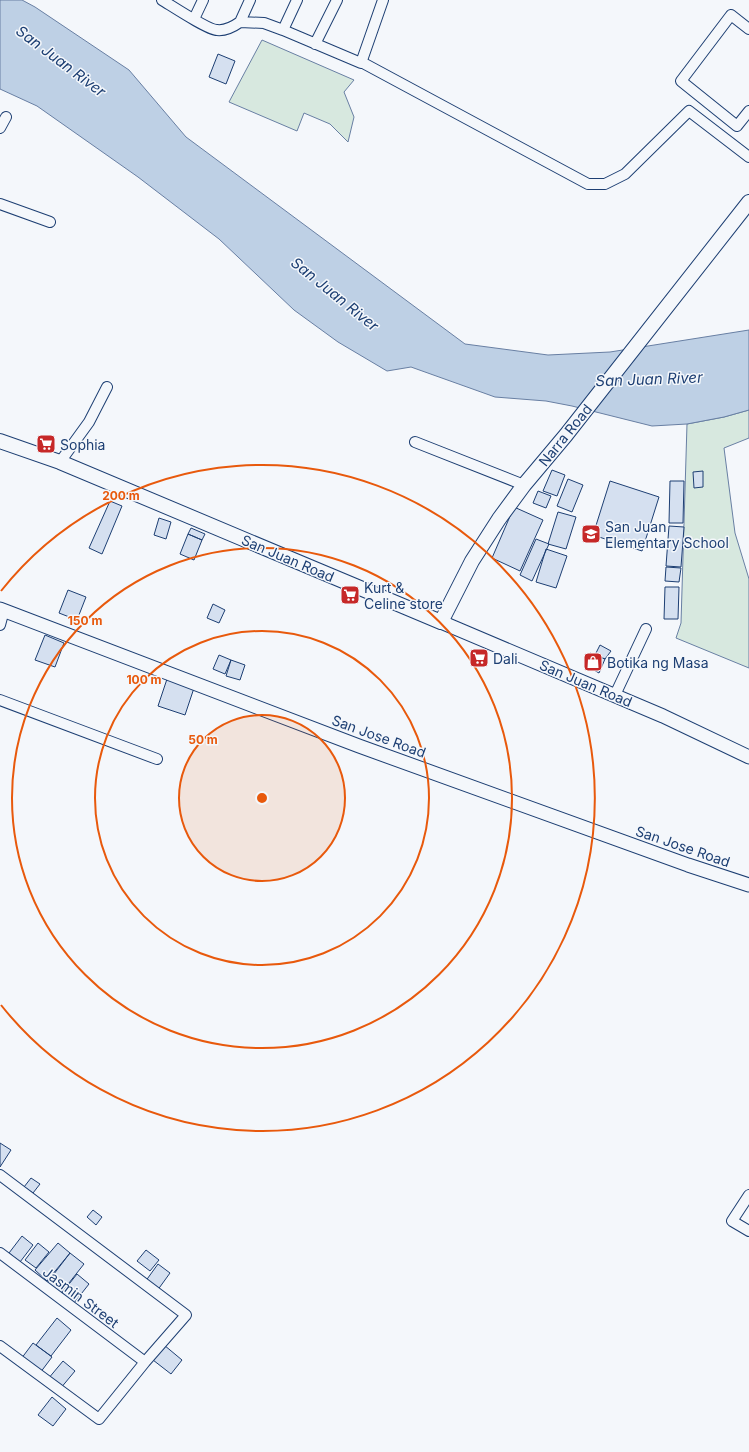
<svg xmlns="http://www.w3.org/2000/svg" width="749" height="1452" font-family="Inter,sans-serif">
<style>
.green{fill:#d7e8df;stroke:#687fa3}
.water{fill:#bed0e5;stroke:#687fa3}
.building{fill:#d5e0f0;stroke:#1d3f73}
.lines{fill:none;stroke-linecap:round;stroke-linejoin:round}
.minor-casing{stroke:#1d3f73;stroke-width:12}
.tertiary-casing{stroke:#1d3f73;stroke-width:15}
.secondary-casing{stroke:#1d3f73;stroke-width:16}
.minor{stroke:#f4f7fb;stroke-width:10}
.tertiary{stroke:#f4f7fb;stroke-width:13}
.secondary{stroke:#f4f7fb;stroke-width:14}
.ring{fill:none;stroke:#e8590c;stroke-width:2}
.labels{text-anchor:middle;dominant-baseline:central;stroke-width:3;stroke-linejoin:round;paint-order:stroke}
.street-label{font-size:14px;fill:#1d3f73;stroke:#f4f7fb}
.poi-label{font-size:14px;fill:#1d3f73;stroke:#f4f7fb;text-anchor:start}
.water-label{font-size:15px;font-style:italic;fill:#1d3f73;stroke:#f4f7fb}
.centre{fill:#e8590c;stroke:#f4f7fb;stroke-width:2}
.ring-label{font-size:12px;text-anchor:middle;font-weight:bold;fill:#e8590c;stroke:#f4f7fb;stroke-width:3;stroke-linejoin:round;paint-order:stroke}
</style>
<rect width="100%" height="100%" fill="#f4f7fb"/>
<path class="green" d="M262,40L354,80L344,92L354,117L348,142L330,124L304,113L297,131L229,102Z
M749,410V438L724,448L735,533L749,579V668L676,638L681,623L687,424L724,417Z"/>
<path class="water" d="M0,0H22L35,7L129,70L186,137L465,344L548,355L610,352L749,330V410L724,417L687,424L652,426L572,406L546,401L495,397L411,367L387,371L338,342L294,310L219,239L138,177L37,106L0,89Z"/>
<path class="building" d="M218,54L235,61L226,84L209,77Z
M552,470L565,475L557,496L543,491Z
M703,471V487L694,488L693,472Z
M568,479L583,485L572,512L557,506Z
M610,481L659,497L642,551L593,535Z
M670,481H684L683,523H669Z
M538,491L551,496L546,508L533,503Z
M110,501L122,506L102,554L89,548Z
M514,507L543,520L520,571L492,558Z
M558,512L576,517L566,549L548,544Z
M159,518L171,522L166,539L154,535Z
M669,526L684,527L681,567L666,566Z
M191,528L205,534L202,540L188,534Z
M188,534L202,540L194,560L180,554Z
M536,539L549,544L532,581L520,575Z
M546,549L567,556L556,588L536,582Z
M666,567L681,568L679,582L665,581Z
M665,587H679L678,619H664Z
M68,590L86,597L77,620L59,613Z
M213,604L225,610L219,623L207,618Z
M45,635L64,643L55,667L35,660Z
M600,645L611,651L605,659L595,655Z
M590,653L605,659L599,673L585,665Z
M219,655L231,660L225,674L213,669Z
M231,660L245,665L240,680L226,676Z
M167,679L194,688L185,715L158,706Z
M0,1143L11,1150L0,1167Z
M31,1178L40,1184L33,1193L24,1187Z
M93,1210L102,1217L96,1225L87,1217Z
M22,1236L33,1245L20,1262L9,1253Z
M38,1243L49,1252L36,1268L25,1260Z
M58,1243L70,1253L47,1281L35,1270Z
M146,1250L159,1260L150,1271L137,1261Z
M70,1253L84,1264L61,1293L47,1283Z
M158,1264L170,1273L157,1291L145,1282Z
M77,1274L89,1284L74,1303L62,1293Z
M57,1318L71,1330L51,1356L36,1345Z
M33,1343L52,1357L40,1373L21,1359Z
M164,1345L182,1360L171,1374L153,1360Z
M63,1361L75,1371L60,1389L48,1379Z
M52,1397L66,1409L53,1426L38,1415Z"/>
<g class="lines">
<g class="minor-casing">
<path id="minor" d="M162,0C172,6 208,30 217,30C226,31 233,27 240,22L264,23L283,30L361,63L383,0
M194,19L203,0
M240,22L250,0
M749,29L731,15L681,81L737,126L749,111
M283,30L297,0
M315,44L337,0
M365,64L588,184H605L625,174L689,111L749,157
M0,128L6,117
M0,204L50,222
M415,442L524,485
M60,462L89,422L107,387
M0,625L4,610
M615,695L646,629
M0,700L157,759
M0,1175L186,1315L145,1362L99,1419L0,1346
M749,1195L732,1221L749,1231
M0,1253L145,1362"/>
</g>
<g class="tertiary-casing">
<path id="tertiary" d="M0,609L359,746L688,865L749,885
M441,622L663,716L749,757"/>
</g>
<g class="secondary-casing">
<path id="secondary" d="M0,441L60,462L441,622L472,561L499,519L524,485L566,435L749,202"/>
</g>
<use href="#minor" class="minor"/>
<use href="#tertiary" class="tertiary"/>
<use href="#secondary" class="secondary"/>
</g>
<circle cx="262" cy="798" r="83" fill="#e8590c" fill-opacity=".12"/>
<g class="ring">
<circle cx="262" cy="798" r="83"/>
<circle cx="262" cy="798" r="167"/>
<circle cx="262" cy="798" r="250"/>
<path d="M1 591A333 333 0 1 1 1 1005"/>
</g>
<defs>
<g id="supermarket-square" transform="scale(1)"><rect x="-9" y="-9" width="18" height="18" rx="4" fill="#c62828" stroke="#f4f7fb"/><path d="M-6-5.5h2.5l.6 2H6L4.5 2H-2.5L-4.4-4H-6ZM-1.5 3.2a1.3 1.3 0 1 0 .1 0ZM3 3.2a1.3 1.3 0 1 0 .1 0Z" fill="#fff"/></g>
<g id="school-square" transform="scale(1)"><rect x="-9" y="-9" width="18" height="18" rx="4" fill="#c62828" stroke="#f4f7fb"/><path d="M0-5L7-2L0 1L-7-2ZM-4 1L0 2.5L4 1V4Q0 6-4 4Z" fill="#fff"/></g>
<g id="shop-square" transform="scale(1)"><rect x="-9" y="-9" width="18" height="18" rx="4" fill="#c62828" stroke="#f4f7fb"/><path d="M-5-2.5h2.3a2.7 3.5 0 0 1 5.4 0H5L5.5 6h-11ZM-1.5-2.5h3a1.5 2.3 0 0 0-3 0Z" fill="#fff"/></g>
</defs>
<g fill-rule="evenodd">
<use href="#supermarket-square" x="46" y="444"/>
<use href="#school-square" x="591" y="534"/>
<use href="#supermarket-square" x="350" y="595"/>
<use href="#supermarket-square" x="479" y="658"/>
<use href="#shop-square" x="593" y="662"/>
</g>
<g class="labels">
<g class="street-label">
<text transform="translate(565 435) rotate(-51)">Narra Road</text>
<text transform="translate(288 558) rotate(23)">San Juan Road</text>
<text transform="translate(586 683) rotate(23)">San Juan Road</text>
<text transform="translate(379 736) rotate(20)">San Jose Road</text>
<text transform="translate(683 846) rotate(19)">San Jose Road</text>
<text transform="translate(81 1297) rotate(37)">Jasmin Street</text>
</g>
<g class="poi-label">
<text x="60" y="444">Sophia</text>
<text x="605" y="526">San Juan<tspan x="605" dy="16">Elementary School</tspan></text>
<text x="364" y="587">Kurt &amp;<tspan x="364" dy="16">Celine store</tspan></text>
<text x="493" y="658">Dali</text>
<text x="607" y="662">Botika ng Masa</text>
</g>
<g class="water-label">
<text transform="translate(61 61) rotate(37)">San Juan River</text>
<text transform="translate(335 294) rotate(39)">San Juan River</text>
<text transform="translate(649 379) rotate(-2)">San Juan River</text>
</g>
</g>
<circle cx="262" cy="798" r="6" class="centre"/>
<g class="ring-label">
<text x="121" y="500">200 m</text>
<text x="85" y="625">150 m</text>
<text x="144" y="684">100 m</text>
<text x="203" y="744">50 m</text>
</g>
</svg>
